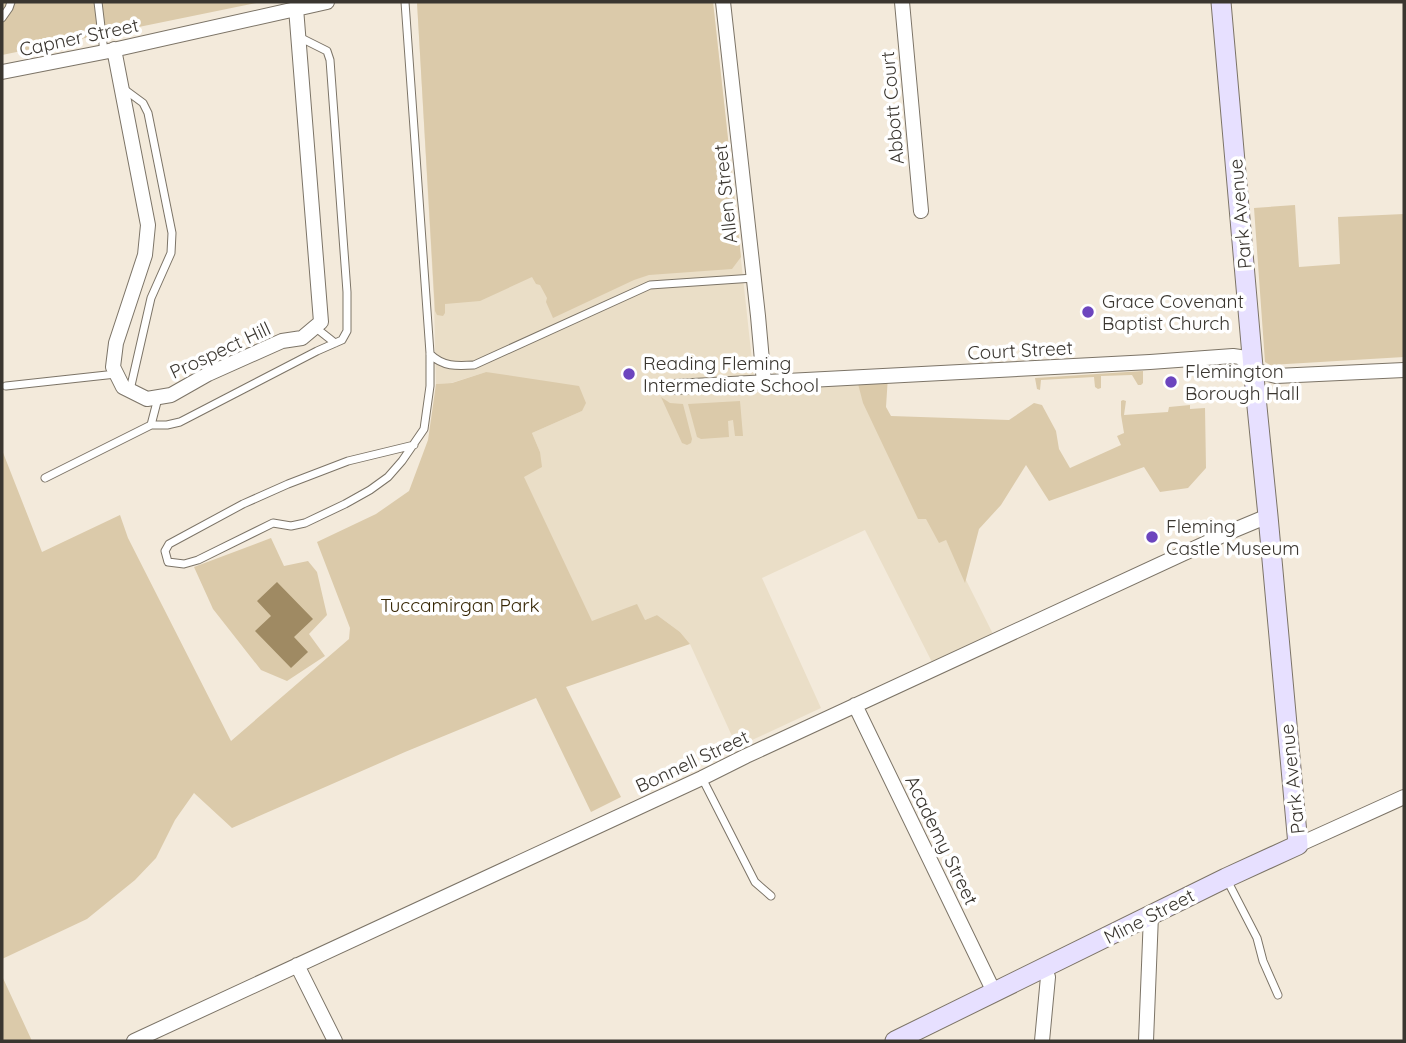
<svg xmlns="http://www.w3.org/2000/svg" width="1406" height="1043" font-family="Quicksand,sans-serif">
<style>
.built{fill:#eadec7}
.green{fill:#dbcaaa}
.water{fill:#9f8a63}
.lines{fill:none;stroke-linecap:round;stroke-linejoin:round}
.lane-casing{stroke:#7c7467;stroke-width:9}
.street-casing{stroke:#7c7467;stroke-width:16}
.secondary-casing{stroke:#7c7467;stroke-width:21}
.lane{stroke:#fff;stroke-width:7}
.street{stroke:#fff;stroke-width:14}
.secondary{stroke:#e7e0ff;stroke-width:19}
.poi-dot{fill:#6c45be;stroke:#fff;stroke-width:2.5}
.labels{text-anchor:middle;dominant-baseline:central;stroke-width:7;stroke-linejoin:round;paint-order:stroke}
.street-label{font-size:19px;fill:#3a3630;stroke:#fff}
.poi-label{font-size:19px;fill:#3a3630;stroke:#fff;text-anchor:start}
.park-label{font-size:19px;fill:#372705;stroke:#fff}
</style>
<rect width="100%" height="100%" fill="#f3eadb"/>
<path class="built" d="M417,2H713L755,388L869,377L946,540L996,640L935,668L865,530L762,578L821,708L737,747L690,644L680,632L657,615L645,620L592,622L523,476L540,452L532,433L582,411L486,372L451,383L436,384L434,302Z"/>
<path class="green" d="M2,2H261L2,55Z
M417,2H713L741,257L732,269L649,275L634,280L553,318L546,302L547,298L540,285L536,284L532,277L480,301L445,304V313L443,316L437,315L435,311Z
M1295,205L1299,267L1340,264L1338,217L1404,214V357L1270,365L1265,362L1254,208Z
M1143,371V383L1141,385H1138L1132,375L1101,376V388L1098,389L1095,387L1094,377L1041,380L1040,390L1037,389L1035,378Z
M486,372L579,386L586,403L582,411L532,433L540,452L542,467L524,477L592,621L637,604L645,620L657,615L680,632L690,644L566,687L621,797L591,812L536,698L405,752L232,828L194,793L175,820L156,858L135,880L87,919L2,959V450L42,552L120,515L128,538L231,741L349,639L350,628L317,542L376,514L409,491L428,440L436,384L452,383Z
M888,376L886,407L891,416L1009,420L1034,403L1042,405L1056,431L1059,449L1070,468L1121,445L1117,436L1124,433L1121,415V401L1123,400L1126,401L1124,415L1168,412L1169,407L1190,405V409L1205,408L1206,468L1188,488L1160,492L1144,467L1049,501L1026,465L1001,505L979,529L965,583L946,540L939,543L926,519H918L863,403L857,380Z
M661,397L670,403L683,404L692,439L691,443L687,445L682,443Z
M740,401L743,436H735L733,420L728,421L729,437L701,439L697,437L688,404Z
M271,538L284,566L308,561L317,572L327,615L309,634L325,656L287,681L261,670L213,609L194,567Z
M2,976L32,1041H2Z"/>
<path class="water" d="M277,582L313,619L294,637L308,652L291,668L255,631L271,616L257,601Z"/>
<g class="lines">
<g class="lane-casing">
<path id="lane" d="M98,2L104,52
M405,2L430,353V386L424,429L402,461L388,477L370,490L345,504L305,523L291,526L273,523L198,560L184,564L168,562L165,551L169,544L243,504L288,484L348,461L414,445
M2,18L9,8L11,2
M124,89L143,103L148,113L172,233L171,253L151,298L130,390
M316,328L335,343
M430,354C443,367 457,366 474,365L650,285L754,278
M6,386L116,374
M151,425H167L180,422L317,351L342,340L347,331V292L330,60L327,51L299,37
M45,478L151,425L158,398
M702,778L755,882L771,896
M1226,878L1257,938L1263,961L1278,995"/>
</g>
<g class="street-casing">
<path id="street" d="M723,2L758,316L764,383
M902,2L921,211
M114,49L148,225L145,255L116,343L113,367L123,387L147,399L171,395L208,374L282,341L302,338L321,322L296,8
M2,72L104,52L327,2
M674,387L1150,362L1233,356L1240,357L1257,371L1276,376L1404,370
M855,705L994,992
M1298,845L1404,797
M297,965L335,1041
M134,1041L702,778L746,756L1232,531L1268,516
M1042,1041L1048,977L1044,968
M1146,1041L1151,915"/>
</g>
<g class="secondary-casing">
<path id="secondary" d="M895,1041L1226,878L1298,845L1268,516L1253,367L1221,2"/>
</g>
<use href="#lane" class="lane"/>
<use href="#street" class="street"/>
<use href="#secondary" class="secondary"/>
</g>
<g class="poi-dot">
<circle cx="1088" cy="312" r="7"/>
<circle cx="629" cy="374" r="7"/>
<circle cx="1171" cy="382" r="7"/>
<circle cx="1152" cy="537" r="7"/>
</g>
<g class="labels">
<g class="street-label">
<text transform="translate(79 37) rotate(-12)">Capner Street</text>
<text transform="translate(892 108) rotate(-95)">Abbott Court</text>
<text transform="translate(725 194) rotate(-96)">Allen Street</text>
<text transform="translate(1240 214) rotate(-95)">Park Avenue</text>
<text transform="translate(220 350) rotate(-25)">Prospect Hill</text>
<text transform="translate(1020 350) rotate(-3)">Court Street</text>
<text transform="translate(692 761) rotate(-25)">Bonnell Street</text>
<text transform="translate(1292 779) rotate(-96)">Park Avenue</text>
<text transform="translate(942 840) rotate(64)">Academy Street</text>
<text transform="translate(1149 916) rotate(-27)">Mine Street</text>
</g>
<g class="poi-label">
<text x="1102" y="301">Grace Covenant<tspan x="1102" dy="22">Baptist Church</tspan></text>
<text x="643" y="363">Reading Fleming<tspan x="643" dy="22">Intermediate School</tspan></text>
<text x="1185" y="371">Flemington<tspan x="1185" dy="22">Borough Hall</tspan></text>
<text x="1166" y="526">Fleming<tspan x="1166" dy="22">Castle Museum</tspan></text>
</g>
<g class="park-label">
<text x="460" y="605">Tuccamirgan Park</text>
</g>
</g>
<rect width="1406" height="1043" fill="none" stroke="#3a3630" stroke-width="7"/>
</svg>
